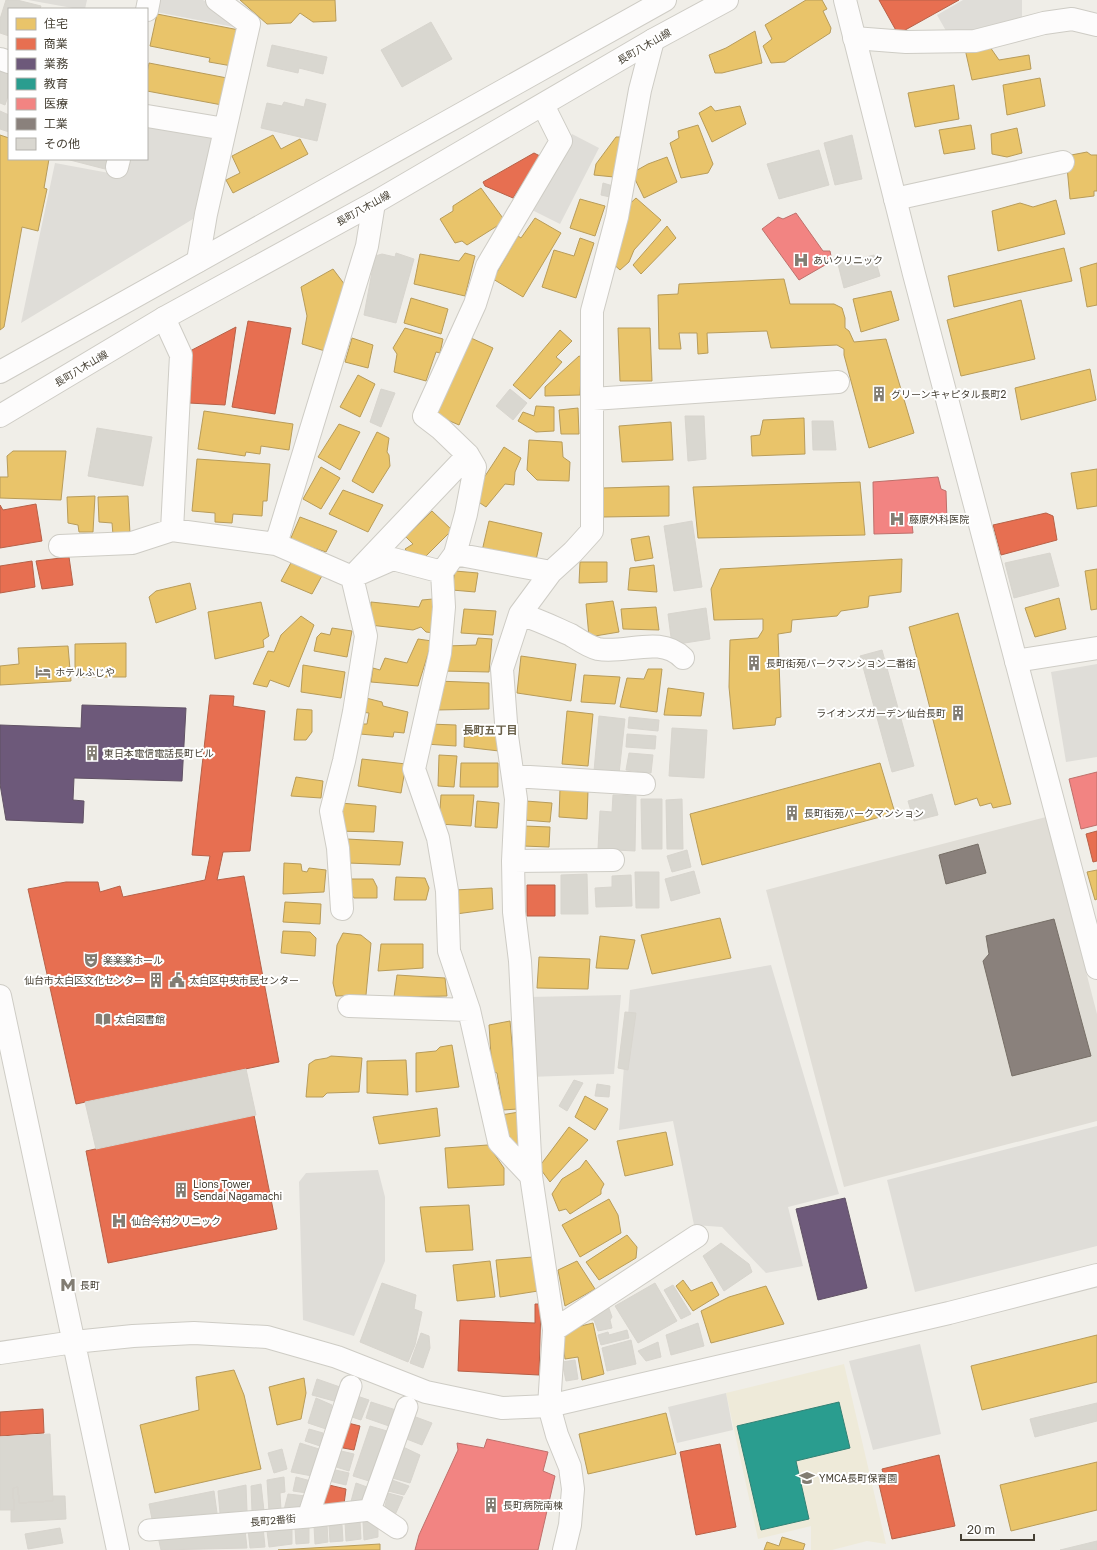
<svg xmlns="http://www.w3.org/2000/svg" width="1097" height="1550" font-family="'Golos Text','Noto Sans JP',sans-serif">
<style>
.industrial{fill:#e0ddd6}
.education{fill:#eeead9}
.parking{fill:#dfddd8}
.homes{fill:#e9c46a;stroke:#b89c5a}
.shops{fill:#e76f51;stroke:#b76148}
.offices{fill:#6d597a;stroke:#615265}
.schools{fill:#2a9d8f;stroke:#328174}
.health{fill:#f28482;stroke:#be706b}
.industry{fill:#8a817c;stroke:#766e66}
.building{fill:#d9d7d0;stroke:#d8d5ce}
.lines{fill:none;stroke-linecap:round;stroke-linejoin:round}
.pedestrian-casing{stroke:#ceccc5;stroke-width:23}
.minor-casing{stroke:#ceccc5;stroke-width:24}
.tertiary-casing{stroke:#ceccc5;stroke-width:24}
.pedestrian{stroke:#fdfcfc;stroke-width:21}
.minor{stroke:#fdfcfc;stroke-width:22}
.tertiary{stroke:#fdfcfc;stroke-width:22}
.labels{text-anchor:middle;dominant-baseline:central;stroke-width:4;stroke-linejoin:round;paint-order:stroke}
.street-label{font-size:10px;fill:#464034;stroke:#fff}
.poi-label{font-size:10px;fill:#464034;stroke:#fff;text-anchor:start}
.neighbourhood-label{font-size:11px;font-weight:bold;fill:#69604a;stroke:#fff}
</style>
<rect width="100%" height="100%" fill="#f0eee8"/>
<path class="industrial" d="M1046,817L1097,1014V1121L844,1187L766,890Z"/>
<path class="education" d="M844,1364L886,1544L867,1541L832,1550H811V1526L758,1539L726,1393Z"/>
<path class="parking" d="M28,0H87L85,9H78Z
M158,0H203L240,21L239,28L156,12Z
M963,0H1022V17L949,36L937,15Z
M147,124L212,136L193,219L21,323L55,163L120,175L123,159H147Z
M572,134L599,148L560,224L532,210Z
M1097,664V757L1066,762L1051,672Z
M771,965L839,1194L788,1207L803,1266L766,1273L722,1227L694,1225L673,1121L619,1130L630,990Z
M621,995L614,1074L529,1077V997Z
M1097,1126V1246L915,1292L887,1180Z
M378,1170L385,1197V1261L354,1336L303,1320L299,1182L306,1173Z
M920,1344L941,1434L873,1450L849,1361Z
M726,1393L733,1430L677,1443L668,1407Z"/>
<path class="homes" d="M240,0H335L336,21L313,22L300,13L291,23L267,24Z
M806,0H822L827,9L823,11L831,28L830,33L785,62L771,63L763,46L772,39L765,25Z
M157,14L239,30L232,66L209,62L210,58L150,46Z
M755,31L762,63L722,73H715L709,55L726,48Z
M990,47L999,60L1029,55L1031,69L972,80L965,49Z
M149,63L227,78L222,105L147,91V73Z
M1040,78L1045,106L1007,115L1003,85Z
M954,85L959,119L915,127L908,93Z
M711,106L715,111L740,106L746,124L712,142L699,113Z
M698,125L713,164L708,173L681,178L670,143L679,138L678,131Z
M971,125L975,149L944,154L939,130Z
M1017,128L1022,153L1007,157L992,154L991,134Z
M0,135L9,138V159H49L44,188L47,189L38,231L22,227L4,327L0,330Z
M273,135L281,149L300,139L308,154L233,193L226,180L240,173L232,156Z
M616,137H621L614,177L594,175L596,164Z
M1087,152L1091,155H1097V191H1094V196L1070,199L1066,156Z
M667,157L677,182L644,198L632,173L648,164Z
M481,188L505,221L467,245L462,241L455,243L440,219L453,211V206Z
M636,198L661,220L634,250L629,262L620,270L611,262L625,208Z
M580,199L605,206L595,236L570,228Z
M1056,200L1065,234L998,251L992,211L1020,203L1033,207Z
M535,218L561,233L523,297L493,279L518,236L521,238Z
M667,226L676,238L641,274L633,265Z
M580,238L594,243L576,298L542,287L554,250L574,256Z
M1064,248L1072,281L954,307L948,276Z
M465,253L475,256L465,296L414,284L420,254L459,261Z
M1097,263V305L1087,307L1080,268Z
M333,269L345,285L325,351L302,344L307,316L301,287Z
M784,279L790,304H834L842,308L845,318V328L849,331L854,342L886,339L914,433L869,448L844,355V349L837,345L771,348L767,331L707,333L708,353L698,354L697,333H679L681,349H659L658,295L678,294L679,284Z
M891,291L899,320L861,332L853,299Z
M411,298L448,309L441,334L404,323Z
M1021,300L1035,359L961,376L947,320Z
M405,328L443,339L440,353L436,352L426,381L394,372L397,354L393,348Z
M618,328H650L652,381H620Z
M560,330L572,341L556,357L562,362L530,399L513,385Z
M352,338L373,345L368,368L345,362Z
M471,338L493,348L459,425L436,415Z
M579,356L582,357L580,395L545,396V387Z
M1090,369L1096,400L1021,420L1015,388Z
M358,375L375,384L360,417L340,407Z
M536,406L554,407V431L536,432L518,421L523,412L534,416Z
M578,408L579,434H561L559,410Z
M204,411L293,424L289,450L261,446L260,454L246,452L245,456L198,449Z
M804,418L805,454L752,456L751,436L760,435L763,420Z
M671,422L673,460L622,462L619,426Z
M339,424L360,432L340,470L318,457Z
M377,432L389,438L387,452L389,455L390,466L373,493L352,481Z
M529,440L562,442L563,457L570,462L569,481L537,480L527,470Z
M504,447L521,458L515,472L514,485L505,484L486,507L474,499L476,490Z
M13,451H66L61,500L0,498V477H8L7,456Z
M197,459L270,464L267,501H263L262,516L233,514L232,523L215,522V513L192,511Z
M321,467L340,478L321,509L303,499Z
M1097,469V506L1077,509L1071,473Z
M860,482L865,535L698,538L693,487Z
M669,486V516L602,517L603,488Z
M343,490L383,505L368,532L329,514Z
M95,496L93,532H79L78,525L68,523L67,497Z
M128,496L130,534L113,535L112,523L99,522L98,497Z
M432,511L452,530L423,559L417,561L405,549L413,544L406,537Z
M300,517L337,531L326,552L290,540Z
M489,521L542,533L536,560L482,551Z
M649,536L653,558L635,561L631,539Z
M902,559L901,592L869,596L868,607L841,611L837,616L792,620L791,632L778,634L781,717L776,718L775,725L733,729L729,687L730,640L758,638L763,630V619L714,620L711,589L720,569Z
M292,561L324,572L312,594L281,581Z
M580,562H607V582L579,583Z
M654,565L657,592L628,590L630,568Z
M1097,569V609L1091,610L1085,571Z
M455,571L478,573L475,592L452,590Z
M190,583L196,609L156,623L149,597L156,591Z
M1059,598L1066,629L1035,637L1025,608Z
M433,599L434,633L426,632L421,627L413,630L370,625L371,602L419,607L422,600Z
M613,601L619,632L589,637L586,604Z
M261,602L269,636L263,640L264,647L215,659L208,612Z
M656,607L659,630L623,629L621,609Z
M464,609L496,611L493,635L461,633Z
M958,613L1011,804L993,808L991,803L980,806L977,798L955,805L909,627Z
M301,616L314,625L289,687L270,680L267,687L253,684L268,651L274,652L281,635Z
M332,628L352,631L347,657L314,651L317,637L321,633L330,635Z
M478,638L492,639L489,672L442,671L446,646L476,645Z
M418,639L432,641L418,686L371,682L373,668L380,670L385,658L407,663Z
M126,643V677H75V644Z
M68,646L71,681L0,685V666L19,664L18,648Z
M521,656L576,664L571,701L517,693Z
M303,665L345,672L341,698L301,692Z
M648,669H662L657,712L620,707L627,678L644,679Z
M584,675L620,677L615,704L581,702Z
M437,681L489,683V709L436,710Z
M668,688L704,693L701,716L664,715Z
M362,697L382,702L383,706L408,712L404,733L394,732L393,737L360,734L359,724H367L369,713L361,712Z
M297,709L312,710V732L306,740H294Z
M567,711L593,714L588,766L562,764Z
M429,724L456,725V746L425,744Z
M465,725L500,728L499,751L464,747Z
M439,755L457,756L454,787L438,786Z
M362,759L406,764L401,793L358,786Z
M461,763H498V787H460Z
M880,763L895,813L702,865L690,814Z
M296,777L323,781L321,798L291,796Z
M560,789L588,791L587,819L559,817Z
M441,795H474L471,826L439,824Z
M477,801L499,803L497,828L475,827Z
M526,801L552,803L550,822L524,820Z
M340,803L376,806L374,832L337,831Z
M524,826L550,827L549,847L523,846Z
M347,839L403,842L400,865L348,863Z
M284,863L301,864L302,871L307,872L309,868L326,870L324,892L283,894Z
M1097,870V899L1095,900L1087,872Z
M396,877L425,878L429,888L426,900H394Z
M349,879H373L377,887V898H354L348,889Z
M492,888L493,909L456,914L455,890Z
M285,902L321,904L320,924L283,922Z
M720,918L731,958L652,974L641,935Z
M283,931L310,932L316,938L315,956L281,953Z
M343,933L361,935L371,943L366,995L336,996L333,983L337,945Z
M600,936L635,940L628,969L596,968Z
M381,944H423V968L378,971Z
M539,957L590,959L588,989L537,988Z
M397,975L445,978L447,996L394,997Z
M510,1021L518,1109L503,1110L497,1073L492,1071L489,1025Z
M452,1045L459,1087L416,1092V1053L436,1051L440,1047Z
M331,1056L362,1058L359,1092L327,1093L323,1097H306L309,1064L315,1060L327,1058Z
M406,1060L408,1095L367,1093V1061Z
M585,1096L608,1109L595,1130L575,1117Z
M437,1108L440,1136L379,1144L373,1117Z
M519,1112L522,1154L516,1155L501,1115Z
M569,1127L588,1140L550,1182L539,1167Z
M666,1132L673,1165L625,1176L617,1141Z
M488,1145L504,1168V1185L448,1188L445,1148Z
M586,1160L604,1184L601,1190V1194L570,1214L566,1209L559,1211L552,1194L562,1179L580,1168Z
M609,1199L618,1215L621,1233L580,1257L562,1225Z
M469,1205L473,1250L426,1252L420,1207Z
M627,1235L637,1247L636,1258L599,1280L586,1262Z
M533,1257L538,1291L500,1297L496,1260Z
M490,1261L495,1297L457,1301L453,1265Z
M577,1261L595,1289L565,1306L558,1270Z
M683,1280L691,1291L712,1282L719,1295L693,1311L676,1286Z
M766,1286L784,1324L711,1343L701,1311L729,1297Z
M593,1323L604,1374L582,1380L578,1357L565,1359L562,1337L573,1328Z
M1097,1335V1382L982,1410L971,1366Z
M234,1370L244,1395L261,1469L155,1493L140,1425L199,1410L196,1377Z
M304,1378L306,1393L301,1419L277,1425L269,1387Z
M666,1413L676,1454L588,1474L579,1434Z
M1097,1462V1510L1011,1531L1000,1485Z
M782,1537L805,1544L803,1550H764L767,1542L779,1546Z
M380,1544V1550H278Z"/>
<path class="shops" d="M879,0H959L898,34Z
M534,153L540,156L513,198L485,186L483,182Z
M248,321L291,328L275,414L232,407Z
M236,327L225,405L189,403L192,377L189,375L190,351Z
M36,504L42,541L0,548V505L3,510Z
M1046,513L1053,516L1057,540L1001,555L993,525Z
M69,557L73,585L42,589L36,561Z
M32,561L35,587L0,593V566Z
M210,695L234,696L233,706L265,711L250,851L223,852L217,880L244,876L279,1062L76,1104L28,889L66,882H98L100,892L120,886L123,897L205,880L210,856L192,855Z
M1097,831V861L1093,862L1086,834Z
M527,885H555V916H527Z
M254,1115L277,1229L108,1263L86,1151Z
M535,1304H541L539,1375L458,1371L460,1320L535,1323Z
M43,1409L44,1433L0,1436V1412Z
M344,1422L360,1426L354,1450L338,1447Z
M720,1444L736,1527L696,1535L680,1452Z
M939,1455L955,1526L892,1539L878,1480L884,1477L882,1469Z
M329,1485L346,1489L344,1504L323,1505Z"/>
<path class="offices" d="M82,705L186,708L182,781L74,778L73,800L84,801L83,823L6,820L0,784V725L81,728Z
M845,1198L867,1288L818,1300L796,1209Z"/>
<path class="schools" d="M839,1402L850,1448L796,1461L809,1519L761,1530L737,1426Z"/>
<path class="health" d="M796,213L823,251H830L832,261L799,280L762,229L778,217L783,219Z
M938,477L941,489L946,491L947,521L912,524L913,533L874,534L873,482Z
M1097,772V825L1081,829L1069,779Z
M487,1439L548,1452L543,1471L555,1476L538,1550H415L419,1535L458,1450L457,1443L484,1448Z"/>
<path class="industry" d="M978,844L986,873L946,884L939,855Z
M1054,919L1091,1056L1012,1076L983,961L989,954L986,936Z"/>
<path class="building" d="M6,0H17L41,6L40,9H9V36L0,33V19Z
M431,22L452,59L402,87L381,50Z
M272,45L327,57L323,74L299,68L298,73L267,66Z
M0,71L9,73V93L5,105L0,103Z
M306,99L326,104L317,141L261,128L267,103L282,106L284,102L304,107Z
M0,111L9,115V132L0,129Z
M852,135L862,179L835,185L824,143Z
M819,150L829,185L779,199L767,164Z
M66,159H108L105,169Z
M603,183L613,186L610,197L601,195Z
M396,253L414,259L396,323L364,315L375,256L382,254L395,257Z
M874,255L880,276L844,288L838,264Z
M381,389L395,393L381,427L370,422Z
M510,389L527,403L513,420L496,406Z
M685,416H704L706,459L688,461Z
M812,421H833L836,450H813Z
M97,428L152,437L143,486L88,476Z
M692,521L702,587L674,591L664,526Z
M1050,553L1059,586L1014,598L1005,563Z
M706,608L710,639L672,645L668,614Z
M882,650L914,766L892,772L860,656Z
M599,716L625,719L619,774L594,771Z
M629,717L659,720L658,731L628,728Z
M672,728L707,730L704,778L669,776Z
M627,734L656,736L655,749L626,747Z
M629,753L653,755L651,773L626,770Z
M932,794L938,815L914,821L908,801Z
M613,795L636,796L635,851L598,849L600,811L612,812Z
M641,799H662V849H642Z
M682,799L683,849H667L666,800Z
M687,850L691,867L672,872L667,856Z
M694,871L700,893L671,901L665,879Z
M635,872H659V908H636Z
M587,874L588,914H561V875Z
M631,875L632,906L596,907L595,888L612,887V876Z
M625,1012L636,1013L628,1070L618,1068Z
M246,1069L256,1115L96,1149L85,1102Z
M574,1080L583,1083L567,1111L559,1106Z
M597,1084L610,1086L609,1097L595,1096Z
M721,1243L749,1264L752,1272L724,1291L703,1256Z
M382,1283L416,1295L414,1309L422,1312L415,1345L408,1362L360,1342Z
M655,1283L677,1321L638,1343L615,1306Z
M673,1285L691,1314L681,1319L664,1290Z
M606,1300L612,1317L610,1320L612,1328L598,1331L594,1320H591L590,1317Z
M698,1323L704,1346L671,1355L666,1335Z
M627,1330L629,1338L601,1345L598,1335L608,1332L609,1335Z
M421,1333L429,1336L430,1348L423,1368L410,1363Z
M631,1340L636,1364L607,1371L602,1348Z
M658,1342L661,1357L646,1361L638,1351Z
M575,1360L578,1379L566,1381L562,1362Z
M317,1379L340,1387L334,1401L312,1395Z
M354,1395L369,1400L361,1420L346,1415Z
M316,1398L332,1405L326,1429L308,1423Z
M371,1402L396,1410L389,1426L366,1418Z
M1097,1403V1421L1035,1437L1030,1419Z
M413,1416L432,1423L422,1445L404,1438Z
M370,1426L387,1431L369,1481L353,1476Z
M309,1429L323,1433L320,1446L305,1441Z
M50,1434L53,1501L19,1503L18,1487L13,1488L14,1510H0V1437Z
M300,1443L319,1449L312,1476L291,1472Z
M401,1446L420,1455L410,1483L389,1477Z
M282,1449L287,1469L274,1473L268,1453Z
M337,1450L354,1454L349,1471L333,1466Z
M331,1469L349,1473L346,1485L329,1481Z
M284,1477L285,1492L280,1493L281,1510L269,1512L267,1480Z
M296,1477L311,1481L307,1493L293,1491Z
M392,1480L409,1486L404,1495L388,1491Z
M356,1483L367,1487L364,1498L357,1503L350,1505Z
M261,1484L264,1511H252L251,1486Z
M246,1485L247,1511L220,1513L218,1491Z
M18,1487L19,1503L53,1501V1496H65L66,1519L11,1522V1510H14L13,1488Z
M214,1491L217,1513L152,1519L149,1504Z
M388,1493L403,1497L395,1515L384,1511Z
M288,1494L306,1496L299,1509L284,1510Z
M360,1521L361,1539L346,1541L345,1522Z
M378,1521V1537L364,1540L363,1522Z
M327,1524L328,1542L315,1544L314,1526Z
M342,1525L343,1541L330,1542L329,1526Z
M263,1527L265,1547L250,1548L248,1529Z
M309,1527V1543L296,1544L295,1528Z
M60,1528L63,1543L28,1549L25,1534Z
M292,1529V1544L269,1547L267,1531Z
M245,1530L247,1548L161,1550L158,1537Z
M1097,1541V1550H1060Z"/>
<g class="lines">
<g class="pedestrian-casing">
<path id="pedestrian" d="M370,1510L397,1528
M308,1517L370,1510L407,1407
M149,1530L308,1517L351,1386"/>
</g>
<g class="minor-casing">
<path id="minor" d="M147,10L149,0
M854,38L906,42L975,41L1044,23L1072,19L1097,25
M0,59L9,62
M147,116L225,129
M117,167L119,159
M895,199L1063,162
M198,261L206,214L249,24L217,0
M164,318L181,355L172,530
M593,399L838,382
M468,455L475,467L466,514L455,554L442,572L444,607L440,653L414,769L438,838L447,891L449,951L469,1010L499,1142L531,1176
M276,544L367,246L374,203
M60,546L132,543L172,530L276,544L352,577L393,559L442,572
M455,554L551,572
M520,614C539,620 553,627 571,635C579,640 589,647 598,649C627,654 660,635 683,658
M1016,661L1097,648
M513,776L644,784
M513,861L613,860
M342,909L338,848L331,811L344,761L354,712L366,636L352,577L468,455L441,429L424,416L475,304L487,266L561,141L543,105
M349,1006L469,1010
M554,1330L697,1236
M564,1550L570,1525L573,1489L570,1467L557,1435L549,1406L554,1330L531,1176L520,961L514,912L513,861L516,799L507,736L502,669L520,614L551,572L573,552L592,531V311L617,217L640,90L653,40"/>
</g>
<g class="tertiary-casing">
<path id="tertiary" d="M845,0L914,274L1097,968
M0,372L665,0
M0,416L164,318L374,203L653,40L727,0
M0,996L118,1550
M0,1353L74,1342L133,1336L194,1333L267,1337L337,1357L426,1392L502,1408L549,1406L949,1313L1097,1275"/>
</g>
<use href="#pedestrian" class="pedestrian"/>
<use href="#minor" class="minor"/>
<use href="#tertiary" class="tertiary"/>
</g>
<defs>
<g id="hospital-bare" transform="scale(1.2)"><path d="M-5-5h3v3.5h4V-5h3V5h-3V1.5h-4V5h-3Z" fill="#827d73" stroke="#fff" stroke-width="2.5" paint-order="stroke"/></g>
<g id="building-bare" transform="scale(1.2)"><path d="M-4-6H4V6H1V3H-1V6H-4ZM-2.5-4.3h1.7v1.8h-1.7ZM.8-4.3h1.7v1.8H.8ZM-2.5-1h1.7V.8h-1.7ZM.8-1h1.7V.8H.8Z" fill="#827d73" stroke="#fff" stroke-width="2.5" paint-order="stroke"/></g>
<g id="hotel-bare" transform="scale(1.2)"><path d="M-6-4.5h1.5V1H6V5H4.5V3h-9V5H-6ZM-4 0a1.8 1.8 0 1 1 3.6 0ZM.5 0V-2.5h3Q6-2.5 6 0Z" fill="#827d73" stroke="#fff" stroke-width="2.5" paint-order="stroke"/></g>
<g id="theatre-bare" transform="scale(1.2)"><path d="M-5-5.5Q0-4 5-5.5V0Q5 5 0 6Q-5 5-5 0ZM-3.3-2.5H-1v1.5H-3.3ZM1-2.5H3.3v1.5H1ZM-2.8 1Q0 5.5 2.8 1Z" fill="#827d73" stroke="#fff" stroke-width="2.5" paint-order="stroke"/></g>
<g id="civic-bare" transform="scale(1.2)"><path d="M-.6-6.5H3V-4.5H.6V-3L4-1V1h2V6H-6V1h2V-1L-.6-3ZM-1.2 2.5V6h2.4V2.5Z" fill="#827d73" stroke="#fff" stroke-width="2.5" paint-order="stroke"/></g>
<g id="library-bare" transform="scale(1.2)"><path d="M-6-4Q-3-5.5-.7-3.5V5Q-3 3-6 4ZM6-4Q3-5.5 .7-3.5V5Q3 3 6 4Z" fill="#827d73" stroke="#fff" stroke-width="2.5" paint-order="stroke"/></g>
<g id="metro-bare" transform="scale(1.2)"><path d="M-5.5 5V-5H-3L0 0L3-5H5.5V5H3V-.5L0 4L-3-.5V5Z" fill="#827d73" stroke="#fff" stroke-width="2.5" paint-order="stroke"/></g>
<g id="school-bare" transform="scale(1.2)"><path d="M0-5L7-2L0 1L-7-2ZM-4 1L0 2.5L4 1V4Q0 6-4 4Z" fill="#827d73" stroke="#fff" stroke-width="2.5" paint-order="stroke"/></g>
</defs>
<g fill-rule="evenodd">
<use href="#hospital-bare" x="801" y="260"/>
<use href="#building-bare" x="879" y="394"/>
<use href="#hospital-bare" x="897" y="519"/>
<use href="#building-bare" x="754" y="663"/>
<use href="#hotel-bare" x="43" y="672"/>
<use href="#building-bare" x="958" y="713"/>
<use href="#building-bare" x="92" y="753"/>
<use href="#building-bare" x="792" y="813"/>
<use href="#theatre-bare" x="91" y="960"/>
<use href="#building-bare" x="156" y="980"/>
<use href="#civic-bare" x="177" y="980"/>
<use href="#library-bare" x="103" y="1019"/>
<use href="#building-bare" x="181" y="1190"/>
<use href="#hospital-bare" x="119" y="1221"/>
<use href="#metro-bare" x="68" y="1285"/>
<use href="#school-bare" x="807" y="1478"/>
<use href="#building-bare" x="491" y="1505"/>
</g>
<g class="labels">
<g class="street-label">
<text transform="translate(644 46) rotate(-30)">長町八木山線</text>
<text transform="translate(363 208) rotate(-29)">長町八木山線</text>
<text transform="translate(81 368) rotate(-31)">長町八木山線</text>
<text transform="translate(273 1520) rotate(-5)">長町2番街</text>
</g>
<g class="poi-label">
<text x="813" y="260">あいクリニック</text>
<text x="891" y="394">グリーンキャピタル長町2</text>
<text x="909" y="519">藤原外科医院</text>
<text x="766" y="663">長町街苑パークマンション二番街</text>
<text x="55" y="672">ホテルふじや</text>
<text x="946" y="713" text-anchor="end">ライオンズガーデン仙台長町</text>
<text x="104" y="753">東日本電信電話長町ビル</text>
<text x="804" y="813">長町街苑パークマンション</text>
<text x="103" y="960">楽楽楽ホール</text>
<text x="144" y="980" text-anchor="end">仙台市太白区文化センター</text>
<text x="189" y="980">太白区中央市民センター</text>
<text x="115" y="1019">太白図書館</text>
<text x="193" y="1184">Lions Tower<tspan x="193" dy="12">Sendai Nagamachi</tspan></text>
<text x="131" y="1221">仙台今村クリニック</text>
<text x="80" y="1285">長町</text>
<text x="819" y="1478">YMCA長町保育園</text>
<text x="503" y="1505">長町病院南棟</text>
</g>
<g class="neighbourhood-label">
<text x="490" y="729">長町五丁目</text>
</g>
</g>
<rect x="8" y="8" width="140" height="152" fill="#ffffff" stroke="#b5b3ae"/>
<rect x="16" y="18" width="20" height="12" fill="#e9c46a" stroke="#b5b3ae"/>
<text x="44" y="28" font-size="12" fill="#464034">住宅</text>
<rect x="16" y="38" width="20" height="12" fill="#e76f51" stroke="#b5b3ae"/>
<text x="44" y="48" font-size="12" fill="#464034">商業</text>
<rect x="16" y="58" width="20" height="12" fill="#6d597a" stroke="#b5b3ae"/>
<text x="44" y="68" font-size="12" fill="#464034">業務</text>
<rect x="16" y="78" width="20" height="12" fill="#2a9d8f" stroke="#b5b3ae"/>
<text x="44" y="88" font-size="12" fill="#464034">教育</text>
<rect x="16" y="98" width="20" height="12" fill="#f28482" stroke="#b5b3ae"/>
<text x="44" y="108" font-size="12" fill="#464034">医療</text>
<rect x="16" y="118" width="20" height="12" fill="#8a817c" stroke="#b5b3ae"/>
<text x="44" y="128" font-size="12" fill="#464034">工業</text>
<rect x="16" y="138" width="20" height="12" fill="#d9d7d0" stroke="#b5b3ae"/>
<text x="44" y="148" font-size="12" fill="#464034">その他</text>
<path d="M961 1534v6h73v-6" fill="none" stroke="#464034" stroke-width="2"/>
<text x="967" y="1534" font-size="12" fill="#464034" stroke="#ffffff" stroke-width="3" paint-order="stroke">20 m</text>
</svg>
